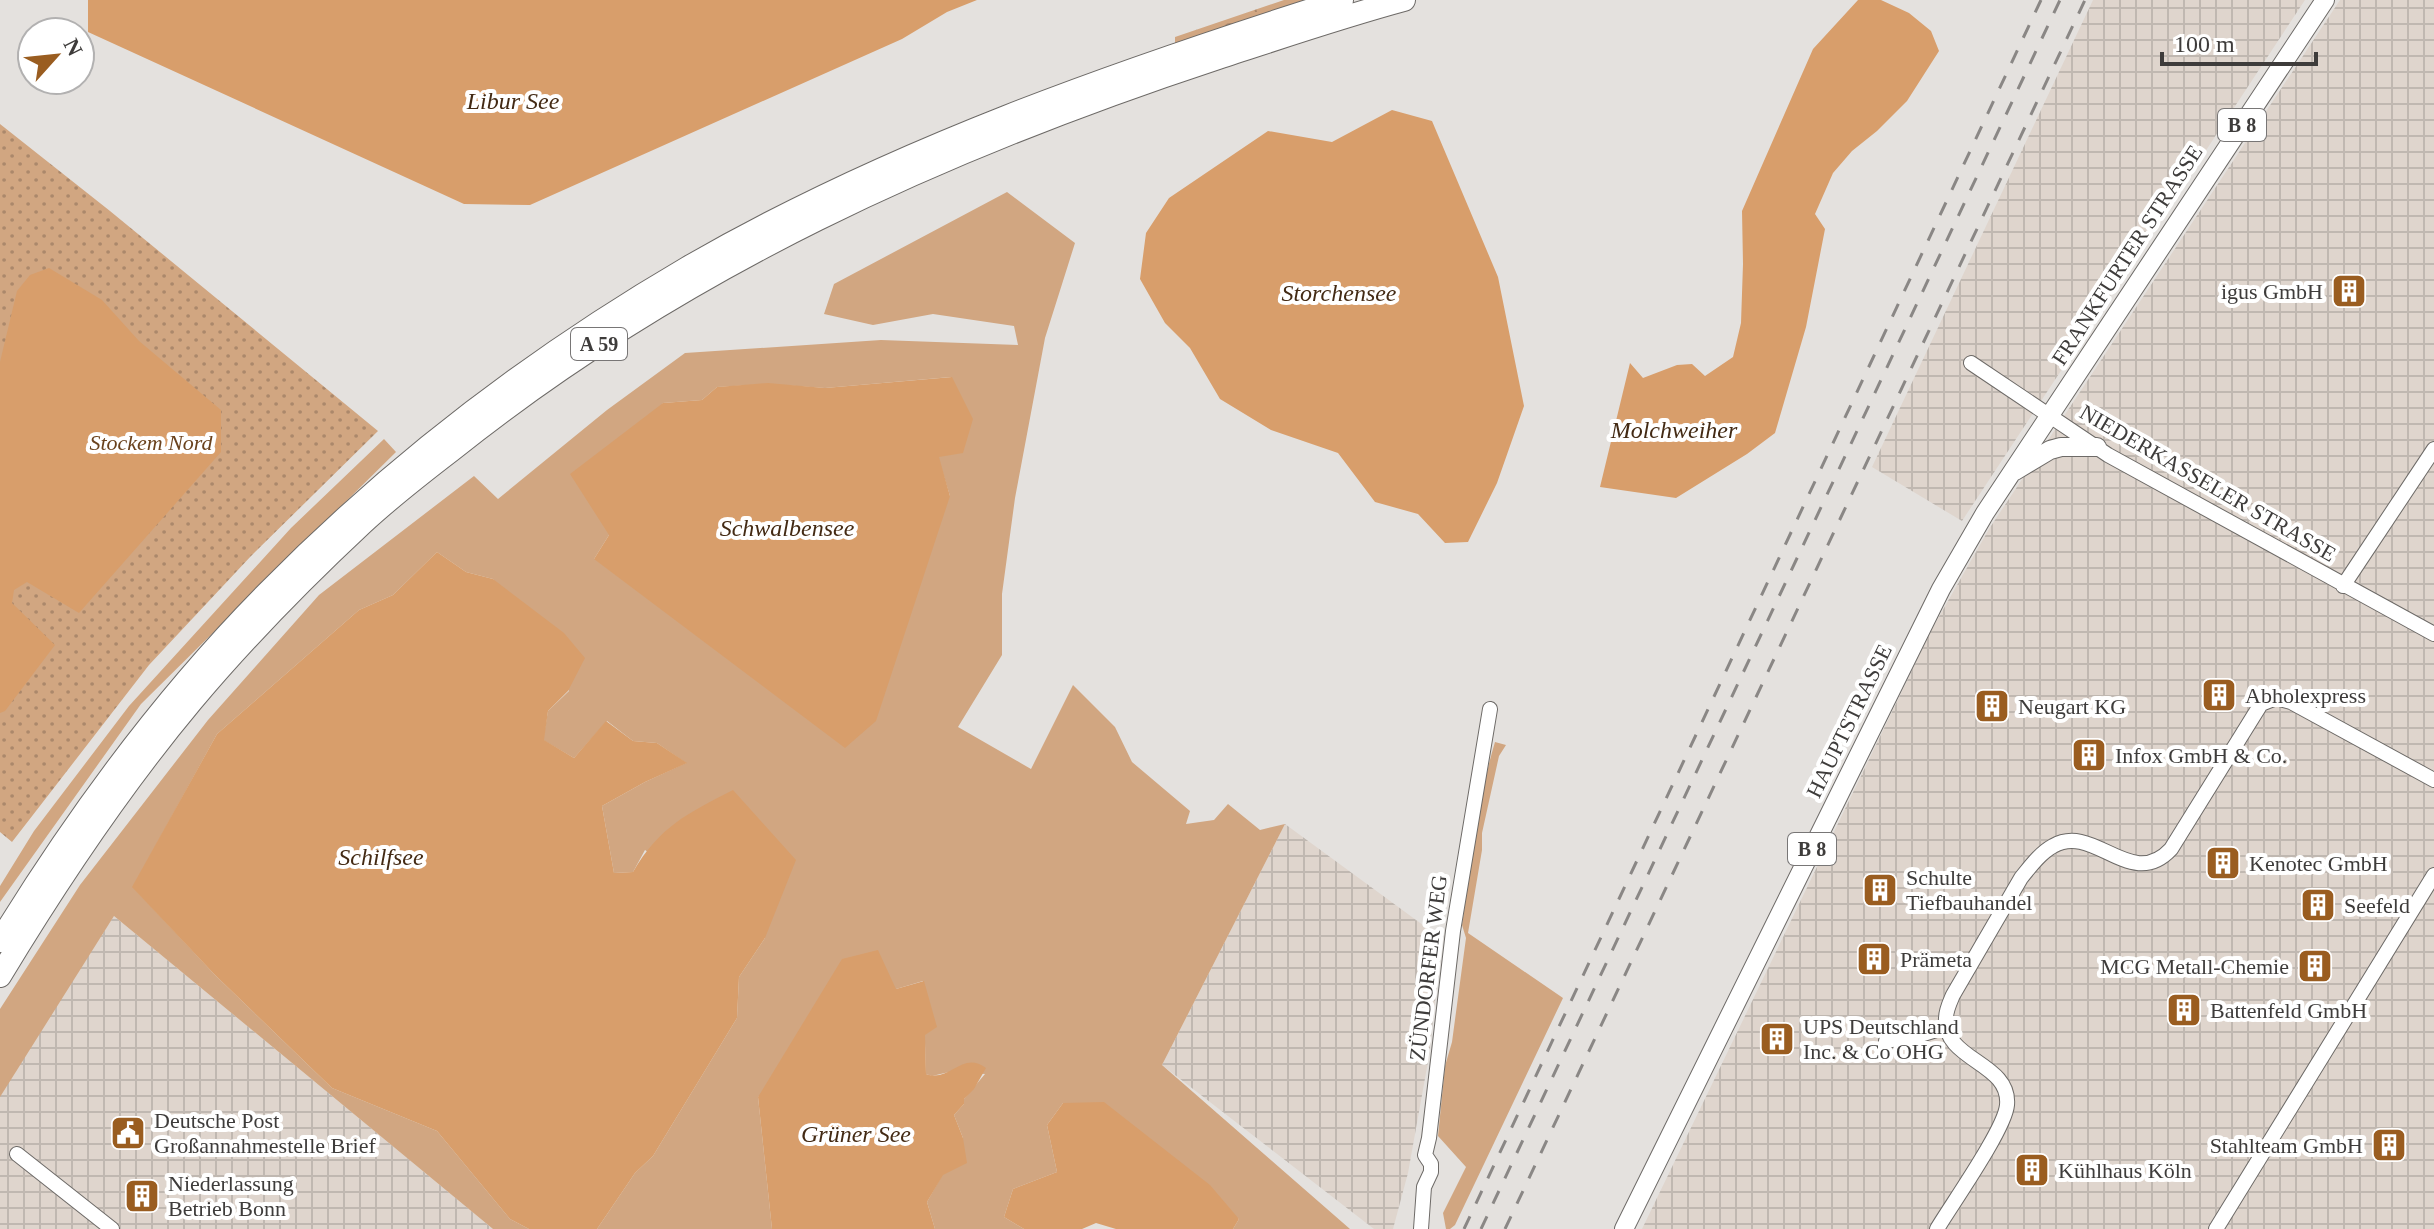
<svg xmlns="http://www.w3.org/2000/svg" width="2434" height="1229" font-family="Georgia,serif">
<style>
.industrial{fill:url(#industrial-grid)}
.grass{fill:#d1a681;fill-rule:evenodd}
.forest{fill:url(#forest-crowns)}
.park{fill:url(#park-dots)}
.water{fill:#d89e6b}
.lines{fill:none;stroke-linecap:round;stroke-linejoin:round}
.minor-casing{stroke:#6d6a67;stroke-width:16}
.major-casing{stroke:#6d6a67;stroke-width:20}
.highway-casing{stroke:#6d6a67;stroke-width:24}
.minor{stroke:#fff;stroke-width:14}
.major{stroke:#fff;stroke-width:18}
.highway{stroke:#fff;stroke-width:22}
.rail{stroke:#8a8785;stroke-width:3;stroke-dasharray:14 14;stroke-linecap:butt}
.labels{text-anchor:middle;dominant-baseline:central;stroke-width:8;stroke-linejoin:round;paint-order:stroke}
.shield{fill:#fff;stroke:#787676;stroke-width:2}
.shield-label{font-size:20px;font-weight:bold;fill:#3e3c3b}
.street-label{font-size:22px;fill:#3e3c3b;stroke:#fff}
.poi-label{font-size:22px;fill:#3e3c3b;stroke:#fff;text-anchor:start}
.park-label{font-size:22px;font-style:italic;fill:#6a421d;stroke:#fff}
.water-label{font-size:24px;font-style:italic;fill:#432a14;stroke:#fff}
</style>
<defs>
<pattern id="industrial-grid" width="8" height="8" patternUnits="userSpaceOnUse" patternTransform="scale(2)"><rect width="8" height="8" fill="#dfd5cd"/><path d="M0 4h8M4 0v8" fill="none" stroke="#c0b8b1"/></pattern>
<pattern id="forest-crowns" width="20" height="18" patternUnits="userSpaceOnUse" patternTransform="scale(2)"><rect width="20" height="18" fill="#d1a681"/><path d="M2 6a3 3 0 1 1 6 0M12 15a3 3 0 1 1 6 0" fill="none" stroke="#ab886b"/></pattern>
<pattern id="park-dots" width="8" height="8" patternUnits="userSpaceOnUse" patternTransform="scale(2)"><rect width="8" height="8" fill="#d1a681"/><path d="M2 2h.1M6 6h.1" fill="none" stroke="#ab886b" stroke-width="1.8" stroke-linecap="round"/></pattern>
</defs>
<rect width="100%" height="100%" fill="#e4e1de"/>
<path class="industrial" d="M2093,0H2305L1962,521L1872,467Z
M2340,0H2434V1229H1642L1932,629L1989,529Z
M1285,824L1442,939L1429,1056L1408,1173L1393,1229H1374L1162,1065Z
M114,916L493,1229H0V1091Z"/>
<path class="grass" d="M1007,192L1075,243L1045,338L1015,498L1002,594V655L958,727L1031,769L1073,685L1115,727L1132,762L1190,811L1186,824L1214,820L1228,804L1260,830L1285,824L1162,1065L1350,1229H1233L1239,1219L1063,1103L1047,1125L1057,1172L1013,1189L1004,1217L1024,1229H935L927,1202L963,1138L954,1115L964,1104V1099L985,1074L949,1072L932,1076L926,1074L923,981L896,989L758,1097L772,1229H597L635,1173L653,1156L737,1018L739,977L765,938L645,850L633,872L614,873L602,806L645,782L686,763L657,743L633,741L607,721L574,758L543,740L548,711L569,691L493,579L466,572L437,552L393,595L359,610L217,734L133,887L215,975L332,1088L437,1131L510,1219L529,1229H493L114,916L0,1097V1009L80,885L208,720L319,595L474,476L498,499L607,410L685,353L881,340L1018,345L1014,326L933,314L873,325L824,314L834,284ZM951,377L938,457L950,496L594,559L609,535L663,403L702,400L717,387L768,384L825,388Z
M384,439L396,452L141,704L0,902V886L34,831L129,706L291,528Z
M1495,742L1506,745L1499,756L1482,833V850L1468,933L1563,998L1455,1225L1450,1229H1446L1443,1213L1466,1167L1438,1136L1445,1066L1452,1042L1466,938L1462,925C1471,864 1477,802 1495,742Z"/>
<path class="forest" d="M1284,0H1310L1175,44V37Z"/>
<path class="park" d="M0,124L110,211L378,431L251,556L149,665L12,842L0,832Z"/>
<path class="water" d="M88,0H977L947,12L902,39L530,205L464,204L88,32Z
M1858,0H1881L1909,13L1931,31L1939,51L1907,101L1877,131L1852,151L1833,173L1815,214L1825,229L1806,327L1775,433L1747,454L1676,498L1600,487L1630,363L1643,378L1677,365L1692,364L1705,376L1733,357L1741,323L1743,264L1742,211L1813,49Z
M1392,110L1432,121L1498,277L1524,406L1497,483L1468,542L1445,543L1418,514L1375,502L1338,453L1271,430L1220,399L1190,348L1165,323L1140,279L1146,233L1169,198L1268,131L1332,142Z
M49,268L102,300L139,341L221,410V452L79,613L27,582L14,590L12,603L55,645L5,711L0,713V362L17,291L30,275Z
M952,377L973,419L963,453L939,457L950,496L876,721L845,748L594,559L609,535L570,474L663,403L702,400L717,387L768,383L825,388Z
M437,552L466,572L493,579L564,633L585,658L568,691L548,711L544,740L574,758L606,721L633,741L657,743L687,763L645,782L602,806L614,873L633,872C659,827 688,813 733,790L796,860L765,938L739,977L737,1018L653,1156L635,1173L597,1229H529L510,1219L437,1131L332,1088L215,975L132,887L217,734L359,610L393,595Z
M878,950L896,989L924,981L937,1027L925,1035L926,1074C950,1083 962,1050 986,1068L974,1089L964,1099V1104L954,1115L963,1138L967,1163L943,1175L927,1202L935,1229H772L758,1097L842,959Z
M1104,1102L1210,1185L1239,1219L1233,1229H1116L1096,1223L1082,1229H1024L1004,1217L1013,1189L1057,1172L1047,1125L1063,1103Z"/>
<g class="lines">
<g class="minor-casing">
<path id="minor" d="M1971,363L2108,455L2434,634
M2343,586L2434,449
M1886,1041L1920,1035L1946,1027
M17,1154L112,1229
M1421,1229L1424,1187L1431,1172V1164L1425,1155L1429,1138L1453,931L1490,709
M1937,1229C1952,1204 2005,1129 2007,1105C2011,1062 1943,1061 1946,1018C1946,1010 1950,1002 1953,995L2021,878C2030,867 2040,853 2053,846C2094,822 2131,892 2171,849L2261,704L2276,698L2291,702L2434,780
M2216,1229L2434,875"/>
</g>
<g class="major-casing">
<path id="major" d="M2015,471L2050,450L2061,447H2097
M1624,1229L1941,589L1985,513L2325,0"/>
</g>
<g class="highway-casing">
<path id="highway" d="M0,941C76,817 164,697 267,593C391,467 533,358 687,268C891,150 1118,71 1342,0
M0,976C58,880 120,787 192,701C245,638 303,579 363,523C391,497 422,473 452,450C681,267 942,149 1218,58C1280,38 1341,17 1404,0"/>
</g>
<use href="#minor" class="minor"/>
<use href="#major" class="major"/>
<use href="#highway" class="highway"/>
<path class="rail" d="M1464,1229L2041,0
M1481,1229L2060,0
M1505,1229L2085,0"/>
</g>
<defs>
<g id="building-square" transform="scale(1.8)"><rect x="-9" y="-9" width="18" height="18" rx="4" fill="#9a5d20" stroke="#fff"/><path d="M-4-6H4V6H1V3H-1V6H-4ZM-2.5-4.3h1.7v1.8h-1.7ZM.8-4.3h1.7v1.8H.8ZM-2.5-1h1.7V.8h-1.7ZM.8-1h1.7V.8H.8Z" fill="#fff"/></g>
<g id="civic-square" transform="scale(1.8)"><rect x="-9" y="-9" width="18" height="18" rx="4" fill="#9a5d20" stroke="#fff"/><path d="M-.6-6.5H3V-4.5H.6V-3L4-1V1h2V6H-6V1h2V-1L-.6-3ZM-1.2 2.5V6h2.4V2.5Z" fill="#fff"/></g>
</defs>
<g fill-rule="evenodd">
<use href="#building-square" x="2349" y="291"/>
<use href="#building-square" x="2219" y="695"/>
<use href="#building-square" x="1992" y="706"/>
<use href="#building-square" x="2089" y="755"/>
<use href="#building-square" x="2223" y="863"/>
<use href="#building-square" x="1880" y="890"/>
<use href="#building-square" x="2318" y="905"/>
<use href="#building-square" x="1874" y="959"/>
<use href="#building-square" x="2315" y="966"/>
<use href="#building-square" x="2184" y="1010"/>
<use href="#building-square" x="1777" y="1039"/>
<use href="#civic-square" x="128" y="1133"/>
<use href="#building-square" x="2389" y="1145"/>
<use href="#building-square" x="2032" y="1170"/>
<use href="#building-square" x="142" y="1196"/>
</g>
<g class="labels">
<g class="shield">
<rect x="2218" y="109" width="48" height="32" rx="6"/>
<rect x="571" y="328" width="56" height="32" rx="6"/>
<rect x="1788" y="833" width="48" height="32" rx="6"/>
</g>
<g class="shield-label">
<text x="2242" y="125">B 8</text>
<text x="599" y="344">A 59</text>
<text x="1812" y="849">B 8</text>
</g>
<g class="street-label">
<text transform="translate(2127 255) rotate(-57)">FRANKFURTER STRASSE</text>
<text transform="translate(2208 483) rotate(30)">NIEDERKASSELER STRASSE</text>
<text transform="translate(1849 721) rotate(-64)">HAUPTSTRASSE</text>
<text transform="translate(1428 968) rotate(-83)">ZÜNDORFER WEG</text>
</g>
<g class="poi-label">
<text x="2323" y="291" text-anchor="end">igus GmbH</text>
<text x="2245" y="695">Abholexpress</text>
<text x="2018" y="706">Neugart KG</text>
<text x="2115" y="755">Infox GmbH &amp; Co.</text>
<text x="2249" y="863">Kenotec GmbH</text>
<text x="1906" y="877">Schulte<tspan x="1906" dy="25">Tiefbauhandel</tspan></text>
<text x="2344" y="905">Seefeld</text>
<text x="1900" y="959">Prämeta</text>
<text x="2289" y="966" text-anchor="end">MCG Metall-Chemie</text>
<text x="2210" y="1010">Battenfeld GmbH</text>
<text x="1803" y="1026">UPS Deutschland<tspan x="1803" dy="25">Inc. &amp; Co OHG</tspan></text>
<text x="154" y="1120">Deutsche Post<tspan x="154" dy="25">Großannahmestelle Brief</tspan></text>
<text x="2363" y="1145" text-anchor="end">Stahlteam GmbH</text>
<text x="2058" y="1170">Kühlhaus Köln</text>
<text x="168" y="1183">Niederlassung<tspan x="168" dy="25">Betrieb Bonn</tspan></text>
</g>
<g class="park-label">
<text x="151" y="442">Stockem Nord</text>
</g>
<g class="water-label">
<text x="513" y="101">Libur See</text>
<text x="1339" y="293">Storchensee</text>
<text x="1674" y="430">Molchweiher</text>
<text x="787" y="528">Schwalbensee</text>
<text x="381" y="857">Schilfsee</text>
<text x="856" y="1134">Grüner See</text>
</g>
</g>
<g transform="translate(56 56) rotate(63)"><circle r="38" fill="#ffffff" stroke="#b2b1b1" stroke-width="2"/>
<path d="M0-6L14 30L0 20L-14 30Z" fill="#9a5d20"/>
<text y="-12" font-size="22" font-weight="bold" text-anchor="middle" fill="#3e3c3b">N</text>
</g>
<path d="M2162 52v12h154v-12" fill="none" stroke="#3e3c3b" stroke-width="4"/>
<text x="2174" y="52" font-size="24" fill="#3e3c3b" stroke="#ffffff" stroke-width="6" paint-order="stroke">100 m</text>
</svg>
